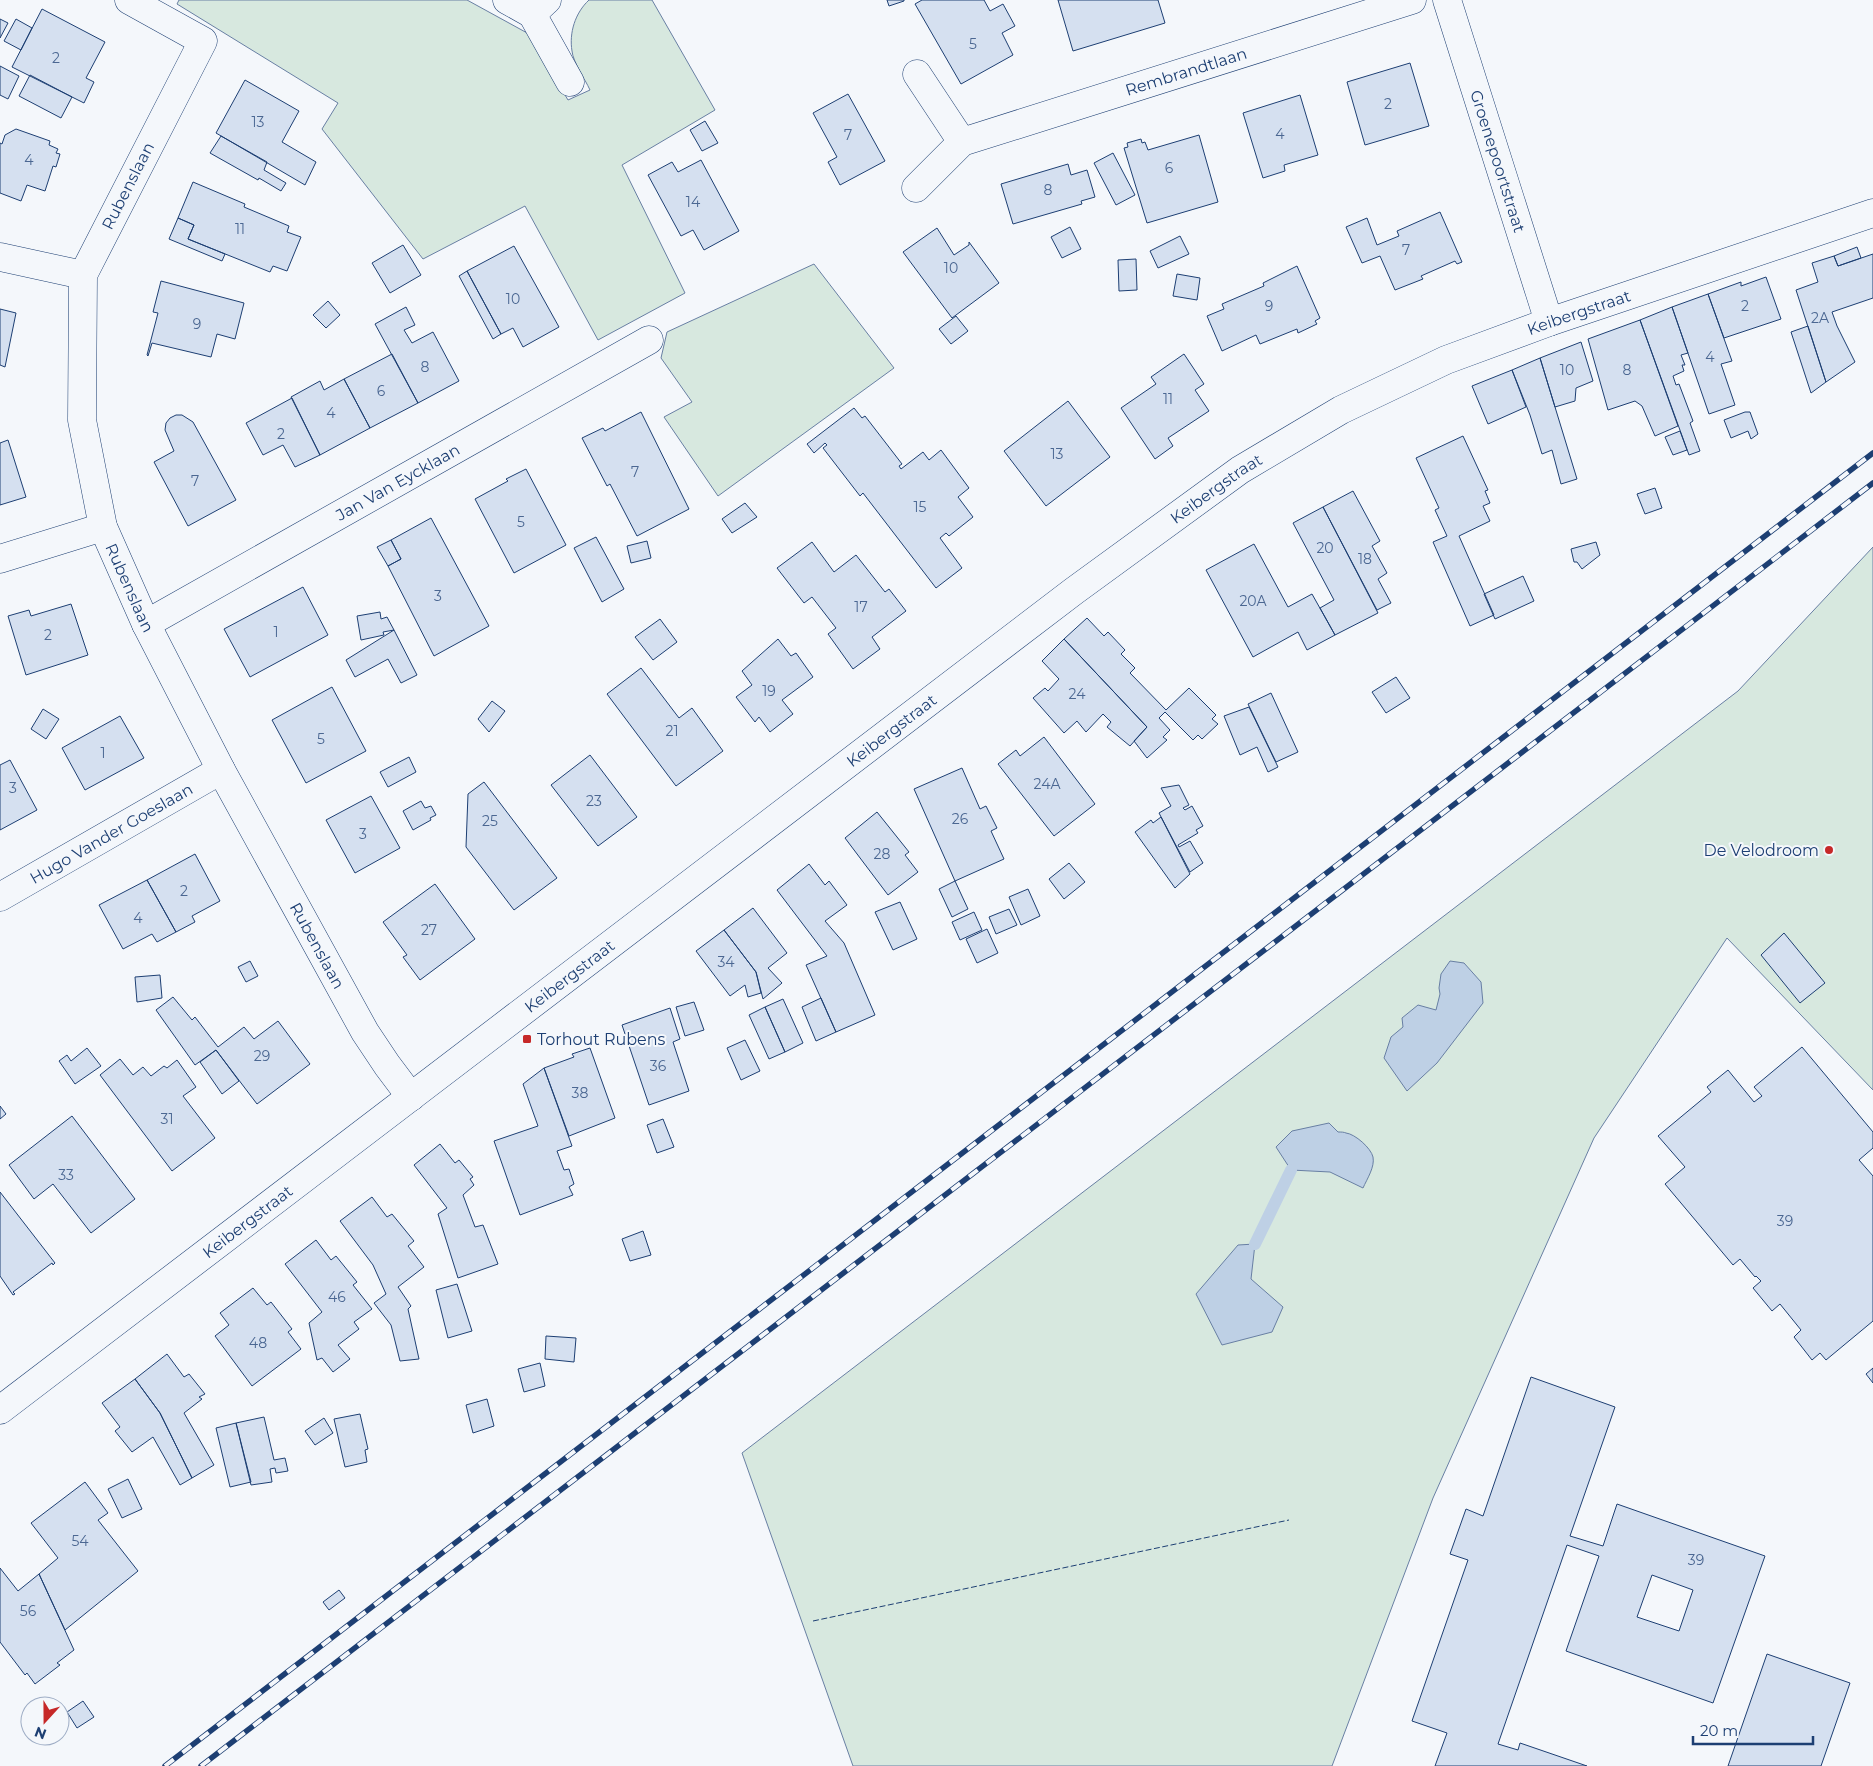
<svg xmlns="http://www.w3.org/2000/svg" width="1873" height="1766" font-family="Montserrat,sans-serif">
<style>
.green{fill:#d7e8df;stroke:#687fa3}
.water{fill:#bed0e5;stroke:#687fa3}
.lines{fill:none;stroke-linecap:round;stroke-linejoin:round}
.stream{stroke:#bed0e5;stroke-width:12}
.building{fill:#d5e0f0;stroke:#1d3f73;fill-rule:evenodd}
.street-casing{stroke:#1d3f73;stroke-width:29}
.secondary-casing{stroke:#1d3f73;stroke-width:29}
.street{stroke:#f4f7fb;stroke-width:28}
.secondary{stroke:#f4f7fb;stroke-width:28}
.rail-casing{stroke:#1d3f73;stroke-width:5.5}
.rail{stroke:#f4f7fb;stroke-width:4;stroke-dasharray:11;stroke-linecap:butt}
.fence{stroke:#1d3f73;stroke-width:1;stroke-dasharray:6 2.5;stroke-linecap:butt}
.poi-dot{fill:#c62828;stroke:#f4f7fb;stroke-width:2}
.labels{text-anchor:middle;dominant-baseline:central;stroke-width:4;stroke-linejoin:round;paint-order:stroke}
.number-label{font-size:14px;fill:#4b6792}
.street-label{font-size:16px;fill:#1d3f73;stroke:#f4f7fb}
.poi-label{font-size:16px;fill:#1d3f73;stroke:#f4f7fb;text-anchor:end}
</style>
<rect width="100%" height="100%" fill="#f4f7fb"/>
<path class="green" d="M179,0H467L529,34L568,100L590,90C585,79 573,62 572,51C569,33 575,13 589,0H652L715,110L622,165L685,293L598,340L525,206L423,259L322,129L338,103L177,4Z
M814,264L894,368L718,496L664,417L692,402L661,358L667,332Z
M1873,547V1090L1727,938L1594,1138L1433,1498L1332,1766H853L742,1453L1738,691Z"/>
<path class="water" d="M1450,961L1464,963L1481,982L1483,1003L1437,1063L1407,1091L1384,1058L1391,1037L1403,1027L1402,1018L1418,1005L1436,1010L1440,994L1439,988L1441,974Z
M1329,1123L1338,1132C1341,1132 1344,1132 1346,1133C1355,1134 1371,1148 1373,1157C1375,1167 1367,1179 1363,1188L1330,1172L1291,1170L1276,1147L1292,1131Z
M1255,1244L1251,1279L1283,1307L1272,1332L1222,1345L1196,1294L1238,1245Z"/>
<g class="lines">
<path class="stream" d="M1255,1244L1291,1170"/>
</g>
<path class="building" d="M887,0H904V1L889,6Z
M922,0H984L990,11L1003,4L1015,26L1002,33L1013,55L961,84L915,4Z
M1058,0H1158L1165,23L1073,51Z
M42,9L105,42L86,78L94,82L84,103L12,67Z
M0,19L8,23L0,38Z
M16,19L32,28L21,50L4,41Z
M1410,63L1429,126L1365,145L1347,82Z
M0,66L19,76L8,99L0,95Z
M30,75L72,97L61,118L19,96Z
M245,80L299,111L282,142L316,162L305,185L216,133Z
M848,94L885,161L840,185L828,162L837,157L813,113Z
M1300,95L1318,155L1284,165L1285,171L1263,178L1243,113Z
M705,121L718,143L702,151L690,130Z
M16,129L50,141L49,145L58,149L56,153L60,154L56,167L53,166L45,191L27,185L21,201L0,193V143L2,144L5,135Z
M1199,135L1218,202L1147,223L1124,148L1128,147L1127,143L1141,139L1142,143L1145,142L1148,150Z
M221,136L267,162L264,170L286,183L281,191L259,178L258,180L210,153Z
M1113,153L1135,195L1116,205L1094,163Z
M701,160L739,231L704,250L693,230L681,236L648,175L672,162L678,172Z
M1068,164L1071,175L1087,170L1095,197L1081,201L1082,204L1013,224L1001,184Z
M193,182L245,204L244,207L289,226L287,232L301,237L287,271L273,266L270,272L188,239L194,225L178,218Z
M1440,212L1462,262L1457,264L1455,261L1421,276L1423,279L1395,290L1380,256L1362,263L1346,227L1367,218L1377,245L1399,236L1397,231Z
M178,218L194,225L188,239L225,254L222,261L169,239Z
M1070,227L1081,249L1062,258L1051,237Z
M937,228L954,255L969,245V242L999,283L952,318L903,252Z
M1180,236L1189,254L1158,268L1150,251Z
M403,245L421,275L390,293L372,263Z
M514,246L559,327L523,347L513,328L501,334L467,271Z
M1857,247L1861,258L1838,266L1834,256Z
M1873,254V298L1832,312L1837,326L1855,362L1826,382L1796,290L1818,282L1812,263L1834,256L1838,266Z
M1136,259L1137,290L1119,291L1118,260Z
M1297,266L1320,318L1315,321L1317,324L1298,333L1297,329L1260,344L1256,335L1222,351L1207,316L1224,309L1222,304L1264,286L1263,283Z
M467,271L501,334L493,339L459,276Z
M1177,274L1200,278L1197,300L1173,296Z
M1766,277L1781,319L1724,338L1708,294L1741,282V286Z
M161,281L244,303L235,339L217,334L211,357L152,343L148,356L147,355L158,313L153,312Z
M1708,294L1732,361L1721,364L1735,405L1709,414L1672,307Z
M328,301L340,315L326,328L313,315Z
M406,307L415,325L404,330L412,343L433,332L459,381L418,403L375,324Z
M1672,307L1688,353L1681,355L1685,365H1682L1684,371L1673,376L1676,385L1679,384L1693,421L1690,423L1700,451L1689,455L1640,320Z
M0,309L16,313L5,367L0,365Z
M956,316L968,331L951,344L939,329Z
M1640,320L1678,426L1655,436L1642,406L1635,401L1608,410L1588,339Z
M1808,326L1826,382L1811,393L1791,332Z
M1581,342L1593,381L1576,388L1575,401L1555,407L1540,358Z
M392,354L418,403L370,428L344,379Z
M1184,354L1204,384L1195,390L1209,411L1168,438L1173,446L1155,459L1121,408L1156,384L1151,377Z
M1540,358L1577,479L1561,484L1552,450L1542,454L1530,415L1512,370Z
M1512,370L1526,407L1488,424L1472,386Z
M344,379L370,428L320,455L291,397L320,381L324,390Z
M292,398L320,455L295,467L283,445L263,455L246,423Z
M1068,401L1110,457L1046,506L1004,451Z
M854,408L862,418L865,416L902,464L899,466L901,469L923,452L929,460L941,450L969,488L958,497L973,517L949,536L946,533L940,538L962,568L936,588L863,493L860,496L823,448L827,445L825,443L814,453L807,444Z
M641,412L689,509L637,536L610,484L607,486L582,438L603,428L605,431Z
M1745,412H1750L1758,434L1751,439L1748,431L1731,438L1724,420Z
M176,415H182L193,422L236,500L188,526L154,462L174,451L165,430L166,423L170,418Z
M1680,431L1687,450L1673,455L1665,437Z
M1463,436L1488,490L1485,491L1490,503L1483,506L1490,521L1459,536L1494,615L1470,626L1433,542L1447,536L1435,510L1439,508L1416,458Z
M8,440L26,497L0,505V443Z
M526,469L566,545L514,573L475,499L508,481L506,479Z
M1655,488L1662,508L1645,514L1637,494Z
M1353,491L1380,541L1372,546L1387,573L1378,579L1391,603L1377,610L1323,507Z
M745,503L757,517L732,533L722,519Z
M1323,507L1378,613L1335,635L1320,608L1334,600L1293,523Z
M431,518L489,626L434,656L388,566L401,559L391,540Z
M596,537L624,589L602,602L574,548Z
M391,540L401,559L388,566L377,547Z
M647,541L651,558L631,563L627,546Z
M812,542L834,572L856,555L885,592L889,589L906,611L872,637L880,649L853,669L828,634L836,628L812,597L804,603L777,568Z
M1596,542L1600,555L1582,569L1577,562H1574L1571,549Z
M1254,544L1288,607L1312,594L1335,635L1307,650L1298,632L1253,657L1206,570Z
M1523,576L1534,601L1495,619L1484,594Z
M303,587L328,635L250,677L224,629Z
M71,604L88,655L26,675L8,616L29,610L31,616Z
M380,612L381,619L387,617L394,630L383,632L384,635L361,640L357,616Z
M1087,618L1104,636L1108,632L1125,650L1121,654L1135,668L1130,673L1166,710L1189,688L1216,715L1212,719L1218,724L1202,739L1198,735L1193,740L1165,712L1159,718L1170,730L1163,737L1167,740L1147,758L1134,741L1147,727L1064,639Z
M660,619L677,642L653,660L635,637Z
M394,630L417,675L401,683L388,659L355,677L346,660Z
M778,639L791,656L796,653L813,677L782,700L793,714L770,732L759,717L755,722L736,697L752,685L742,671Z
M1064,639L1147,727L1130,746L1107,727L1111,722L1103,714L1086,732L1077,721L1064,733L1033,698L1045,688L1048,691L1059,679L1042,661Z
M641,668L679,718L692,708L723,751L676,786L607,694Z
M1396,677L1410,698L1386,713L1372,692Z
M332,687L366,751L306,783L272,720Z
M1271,693L1298,752L1276,762L1248,704Z
M492,701L505,711L489,732L478,719Z
M1249,707L1278,767L1268,772L1257,747L1240,755L1224,716Z
M43,709L59,719L46,739L31,729Z
M120,716L144,758L85,790L62,748Z
M1044,737L1095,804L1054,836L998,764L1016,750L1020,756Z
M590,755L637,817L598,846L551,785Z
M409,757L416,772L388,787L380,772Z
M10,760L37,810L0,830V765Z
M962,768L980,809L986,806L997,828L991,831L1004,859L955,881L914,789Z
M484,782L557,878L514,910L466,847L468,794Z
M1179,785L1189,805L1183,808L1185,810L1192,806L1203,826L1196,830L1198,833L1178,845L1179,847L1190,841L1203,863L1190,872L1159,813L1171,806L1161,788Z
M371,796L400,848L355,873L326,820Z
M421,801L425,808L431,806L436,815L430,818L431,820L413,830L403,811Z
M877,812L909,852L905,855L918,872L888,895L845,838Z
M1161,817L1190,874L1175,888L1135,832L1151,820L1153,823Z
M195,854L220,901L192,916L195,922L176,932L147,880Z
M1069,863L1085,882L1064,899L1049,879Z
M809,864L825,885L829,881L847,905L825,921L844,943L875,1015L836,1032L806,965L827,956L777,890Z
M147,880L176,932L157,942L152,934L123,949L99,905Z
M955,881L968,909L952,917L939,889Z
M435,884L475,939L420,980L403,957L407,955L383,922Z
M1028,889L1040,916L1021,925L1009,897Z
M900,902L917,939L893,950L875,912Z
M753,908L787,953L768,968L782,983L763,999L756,972L724,930Z
M1009,909L1017,925L996,934L989,917Z
M974,912L982,930L960,940L952,922Z
M987,929L998,953L977,963L966,939Z
M724,930L756,972L761,993L748,997L745,985L730,996L696,951Z
M1784,933L1825,983L1800,1003L1761,955Z
M250,961L258,976L246,982L238,967Z
M160,975L162,998L137,1002L135,977Z
M173,997L192,1020L195,1017L218,1047L244,1027L254,1039L278,1021L310,1064L257,1104L216,1050L195,1065L156,1010Z
M821,998L836,1032L816,1041L802,1007Z
M783,999L803,1043L785,1052L765,1007Z
M694,1002L704,1030L685,1036L676,1007Z
M765,1007L785,1052L769,1059L749,1015Z
M670,1008L680,1039L673,1042L689,1091L649,1105L622,1025Z
M745,1040L760,1071L741,1080L727,1048Z
M1802,1047L1873,1132V1148L1859,1160L1873,1176V1321L1826,1360L1820,1353L1812,1360L1794,1337L1801,1330L1780,1304L1772,1311L1753,1288L1761,1281L1756,1276L1755,1277L1740,1259L1733,1265L1665,1184L1685,1167L1658,1136L1711,1092L1707,1087L1728,1070L1754,1102L1762,1096L1754,1087Z
M87,1048L101,1066L75,1084L59,1061L67,1055L71,1061Z
M590,1048L615,1118L569,1136L544,1068L574,1057L572,1054Z
M216,1050L239,1081L222,1094L200,1062Z
M120,1059L133,1075L143,1067L151,1076L164,1066L167,1068L177,1060L196,1087L183,1096L215,1138L172,1171L100,1075Z
M544,1068L572,1146L557,1151L564,1170L569,1169L574,1184L569,1187L573,1195L520,1215L494,1141L538,1126L523,1084Z
M0,1106L6,1114L0,1119Z
M72,1116L135,1199L91,1233L53,1184L34,1199L9,1165Z
M663,1119L674,1147L657,1153L647,1125Z
M440,1144L455,1163L459,1160L473,1177L470,1179L474,1185L463,1195L475,1227L483,1225L498,1264L458,1278L438,1214L447,1208L414,1165Z
M0,1192L55,1263L53,1265L52,1263L13,1292L15,1294L13,1295L0,1276Z
M372,1197L387,1217L392,1214L414,1241L408,1246L424,1267L398,1287L411,1306L408,1309L419,1359L400,1361L391,1325L374,1303L386,1294L373,1265L340,1221Z
M643,1231L651,1255L630,1261L622,1239Z
M316,1240L331,1260L336,1256L357,1282L353,1285L372,1309L354,1322L359,1329L338,1345L350,1359L333,1372L322,1358L317,1360L309,1323L322,1312L285,1264Z
M457,1284L472,1331L448,1338L436,1290Z
M253,1288L267,1305L271,1302L292,1329L288,1332L301,1349L252,1386L215,1336L229,1325L220,1313Z
M546,1336L576,1338L574,1362L545,1359Z
M167,1354L184,1377L189,1374L205,1394L199,1397L202,1399L184,1413L214,1465L192,1478L160,1413L135,1379Z
M540,1363L545,1386L524,1392L518,1369Z
M1873,1368V1383L1866,1374Z
M1531,1377L1615,1407L1570,1536L1603,1546L1617,1504L1765,1556L1713,1703L1566,1651L1599,1556L1567,1545L1498,1744L1518,1750L1520,1743L1587,1766H1435L1447,1733L1412,1721L1468,1560L1450,1554L1466,1509L1483,1516ZM1652,1575L1693,1590L1679,1631L1637,1617Z
M135,1379L160,1413L192,1478L180,1485L153,1437L132,1452L115,1431L120,1427L102,1403Z
M487,1399L494,1426L473,1433L466,1405Z
M360,1414L368,1449L365,1450L367,1462L345,1467L334,1419Z
M264,1417L274,1460L285,1458L288,1471L276,1473L275,1468L270,1469L272,1482L251,1485L236,1423Z
M324,1418L333,1433L315,1445L305,1431Z
M236,1423L251,1482L230,1487L216,1428Z
M128,1479L142,1509L122,1518L108,1489Z
M85,1482L108,1513L98,1520L138,1571L65,1630L39,1574L58,1558L31,1523Z
M0,1568L18,1591L39,1574L74,1650L57,1663L60,1665L35,1684L27,1673L25,1675L0,1642Z
M339,1590L345,1598L329,1610L323,1602Z
M1767,1654L1850,1683L1821,1766H1728Z
M83,1701L94,1717L77,1728L67,1712Z"/>
<g class="lines">
<g class="street-casing">
<g id="street">
<path id="s1" d="M129,0L203,41L83,275L82,420L103,527L146,624L221,770L365,1032L387,1065L411,1097"/>
<path d="M507,0L532,14L547,0"/>
<path id="s2" d="M1447,0L1549,322"/>
<path d="M532,14L570,82"/>
<path d="M917,74L962,142"/>
<path id="s3" d="M916,188L962,142L1412,0"/>
<path d="M0,257L83,275"/>
<path d="M0,559L103,527"/>
<path id="s4" d="M146,624L649,340"/>
<path id="s5" d="M0,897L221,770"/>
</g>
</g>
<g class="secondary-casing">
<g id="secondary">
<path id="s6" d="M0,1410L1074,591L1240,470L1341,410L1446,360L1549,322L1873,213"/>
</g>
</g>
<use href="#street" class="street"/>
<use href="#secondary" class="secondary"/>
<g class="rail-casing">
<path id="rail" d="M165,1766L1873,453
M201,1766L1873,483"/>
</g>
<use href="#rail" class="rail"/>
<path class="fence" d="M813,1621L1289,1520"/>
</g>
<g class="poi-dot">
<circle cx="1829" cy="850" r="5"/>
<rect x="522" y="1034" width="10" height="10" rx="2.5"/>
</g>
<g class="labels">
<g class="number-label">
<text x="973" y="44">5</text>
<text x="56" y="58">2</text>
<text x="1388" y="104">2</text>
<text x="258" y="122">13</text>
<text x="1280" y="134">4</text>
<text x="848" y="135">7</text>
<text x="29" y="160">4</text>
<text x="1169" y="168">6</text>
<text x="1048" y="190">8</text>
<text x="693" y="202">14</text>
<text x="240" y="229">11</text>
<text x="1406" y="250">7</text>
<text x="951" y="268">10</text>
<text x="513" y="299">10</text>
<text x="1269" y="306">9</text>
<text x="1745" y="306">2</text>
<text x="1820" y="318">2A</text>
<text x="197" y="324">9</text>
<text x="1710" y="357">4</text>
<text x="425" y="367">8</text>
<text x="1567" y="370">10</text>
<text x="1627" y="370">8</text>
<text x="381" y="391">6</text>
<text x="1168" y="399">11</text>
<text x="331" y="413">4</text>
<text x="281" y="434">2</text>
<text x="1057" y="454">13</text>
<text x="635" y="472">7</text>
<text x="195" y="481">7</text>
<text x="920" y="507">15</text>
<text x="521" y="522">5</text>
<text x="1325" y="548">20</text>
<text x="1365" y="559">18</text>
<text x="438" y="596">3</text>
<text x="1253" y="601">20A</text>
<text x="861" y="607">17</text>
<text x="276" y="632">1</text>
<text x="48" y="635">2</text>
<text x="769" y="691">19</text>
<text x="1077" y="694">24</text>
<text x="672" y="731">21</text>
<text x="321" y="739">5</text>
<text x="103" y="753">1</text>
<text x="1047" y="784">24A</text>
<text x="13" y="788">3</text>
<text x="594" y="801">23</text>
<text x="960" y="819">26</text>
<text x="490" y="821">25</text>
<text x="363" y="834">3</text>
<text x="882" y="854">28</text>
<text x="184" y="891">2</text>
<text x="138" y="918">4</text>
<text x="429" y="930">27</text>
<text x="726" y="962">34</text>
<text x="262" y="1056">29</text>
<text x="658" y="1066">36</text>
<text x="580" y="1093">38</text>
<text x="167" y="1119">31</text>
<text x="66" y="1175">33</text>
<text x="1785" y="1221">39</text>
<text x="337" y="1297">46</text>
<text x="258" y="1343">48</text>
<text x="80" y="1541">54</text>
<text x="1696" y="1560">39</text>
<text x="28" y="1611">56</text>
</g>
<g class="street-label">
<text stroke="none"><textPath href="#s3" startOffset="300">Rembrandtlaan</textPath></text>
<text stroke="none"><textPath href="#s2" startOffset="169">Groenepoortstraat</textPath></text>
<text transform="translate(128 186) rotate(-63)">Rubenslaan</text>
<text stroke="none"><textPath href="#s6" startOffset="1931">Keibergstraat</textPath></text>
<text stroke="none"><textPath href="#s4" startOffset="289">Jan Van Eycklaan</textPath></text>
<text stroke="none"><textPath href="#s6" startOffset="1526">Keibergstraat</textPath></text>
<text stroke="none"><textPath href="#s1" startOffset="668">Rubenslaan</textPath></text>
<text stroke="none"><textPath href="#s6" startOffset="1121">Keibergstraat</textPath></text>
<text stroke="none"><textPath href="#s5" startOffset="128">Hugo Vander Goeslaan</textPath></text>
<text stroke="none"><textPath href="#s1" startOffset="1072">Rubenslaan</textPath></text>
<text stroke="none"><textPath href="#s6" startOffset="716">Keibergstraat</textPath></text>
<text stroke="none"><textPath href="#s6" startOffset="311">Keibergstraat</textPath></text>
</g>
<g class="poi-label">
<text x="1819" y="850">De Velodroom</text>
<text x="537" y="1039" text-anchor="start">Torhout Rubens</text>
</g>
</g>
<g transform="translate(45 1721) rotate(201)"><circle r="24" fill="#f4f7fb" stroke="#9eadc5"/>
<path d="M0-4L9 19L0 12L-9 19Z" fill="#c62828"/>
<text y="-8" font-size="14" font-weight="bold" text-anchor="middle" fill="#1d3f73">N</text>
</g>
<path d="M1693 1736v8h120v-8" fill="none" stroke="#1d3f73" stroke-width="2.5"/>
<text x="1700" y="1736" font-size="15" fill="#1d3f73" stroke="#f4f7fb" stroke-width="4" paint-order="stroke">20 m</text>
</svg>
